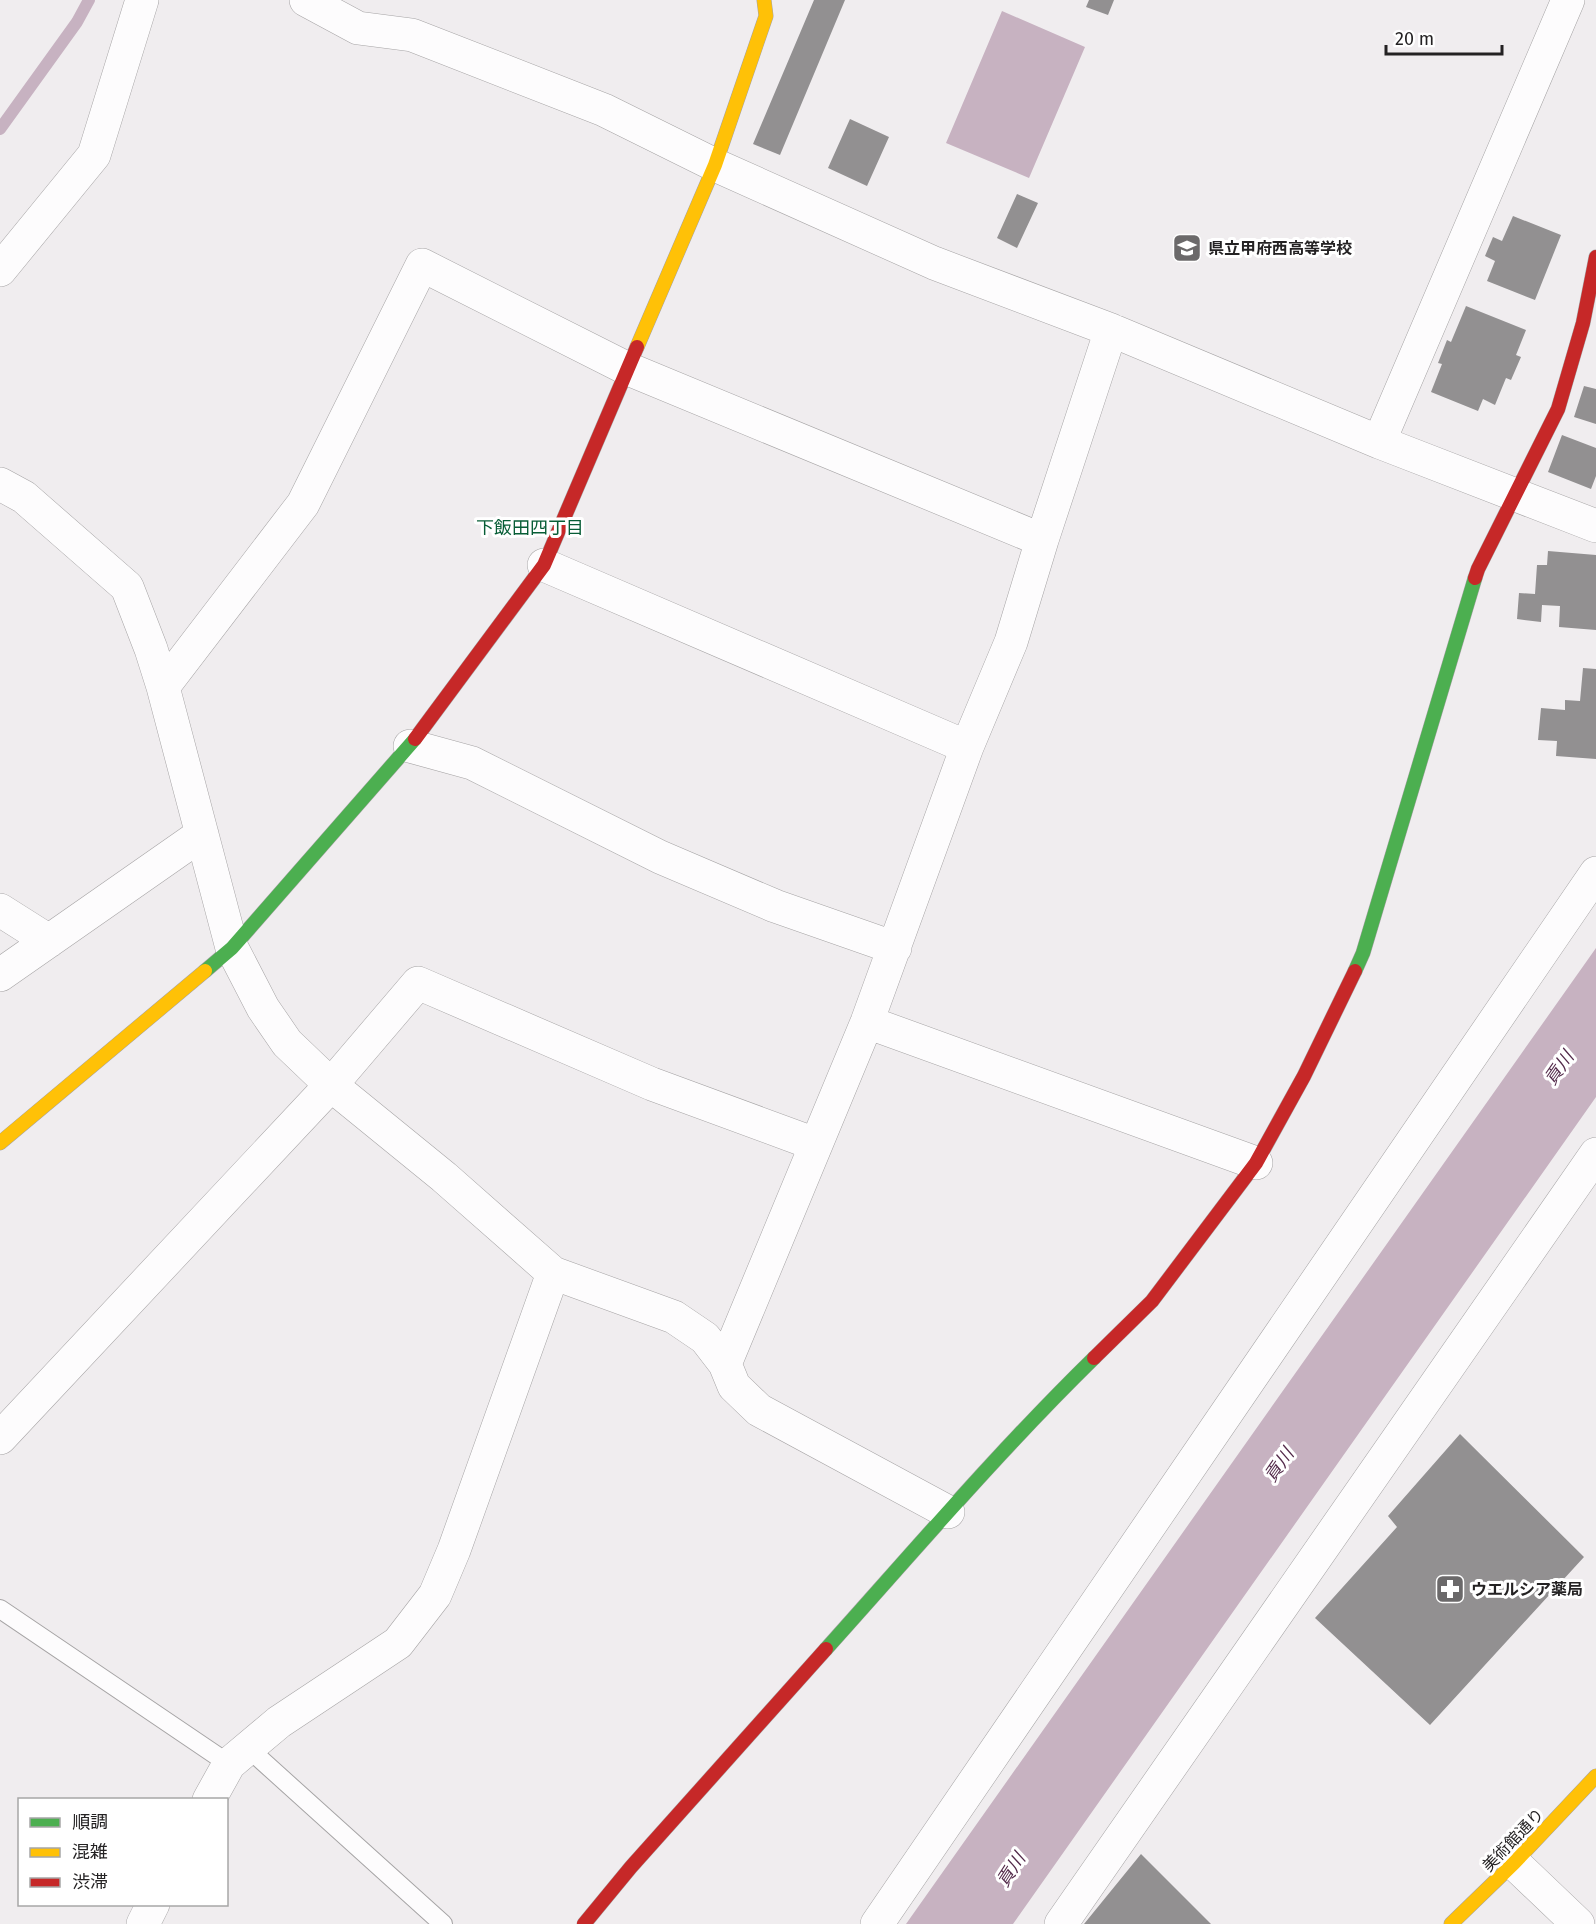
<svg xmlns="http://www.w3.org/2000/svg" width="1596" height="1924" font-family="'Fira Sans','Noto Sans JP',sans-serif">
<style>
.water{fill:#c7b2c1}
.lines{fill:none;stroke-linecap:round;stroke-linejoin:round}
.stream{stroke:#c7b2c1;stroke-width:12}
.building{fill:#929091}
.lane-casing{stroke:#a6a4a5;stroke-width:20}
.street-casing{stroke:#a6a4a5;stroke-width:34}
.fast-casing{stroke:#a6a4a5;stroke-width:15}
.slow-casing{stroke:#a6a4a5;stroke-width:15}
.jam-casing{stroke:#a6a4a5;stroke-width:15}
.lane{stroke:#fdfcfd;stroke-width:18}
.street{stroke:#fdfcfd;stroke-width:33}
.fast{stroke:#4caf50;stroke-width:14}
.slow{stroke:#ffc107;stroke-width:14}
.jam{stroke:#c62828;stroke-width:14}
.labels{text-anchor:middle;dominant-baseline:central;stroke-width:6;stroke-linejoin:round;paint-order:stroke}
.poi-label{font-size:16px;font-weight:bold;fill:#242223;stroke:#fff;text-anchor:start}
.street-label{font-size:16px;fill:#242223;stroke:#fff}
.neighbourhood-label{font-size:18px;fill:#075d36;stroke:#fff}
.water-label{font-size:18px;font-style:italic;fill:#532a4a;stroke:#fff}
</style>
<rect width="100%" height="100%" fill="#f0edef"/>
<path class="water" d="M1002,11L1085,47L1029,178L946,143Z
M1596,948V1097L1013,1924H906Z"/>
<g class="lines">
<path class="stream" d="M0,129L77,22L89,0"/>
</g>
<path class="building" d="M814,0H845L780,155L753,144Z
M1089,0H1114L1108,15L1086,7Z
M850,119L889,137L867,186L828,168Z
M1017,194L1038,203L1017,248L997,238Z
M1513,216L1561,235L1535,300L1487,281L1495,261L1485,256L1493,237L1502,241Z
M1466,306L1526,330L1516,355L1521,357L1511,380L1506,378L1495,405L1483,399L1478,411L1431,392L1442,364L1438,363L1447,340L1451,342Z
M1584,386L1596,389V424L1574,417Z
M1562,435L1596,448V476L1591,489L1548,472Z
M1548,551L1596,555V630L1559,627L1560,606L1542,605L1541,622L1517,619L1519,593L1535,594L1537,565H1547Z
M1583,668L1596,669V759L1556,756L1557,741L1538,740L1541,708L1565,710V700L1580,701Z
M1460,1434L1584,1557L1430,1725L1315,1618L1397,1527L1388,1516Z
M1141,1854L1211,1924H1084Z"/>
<g class="lines">
<g class="lane-casing">
<path id="lane" d="M0,1609L229,1764
M248,1748L443,1924"/>
</g>
<g class="street-casing">
<path id="street" d="M306,0L358,28L412,35L604,110L715,165L934,263L1111,330L1379,442L1596,526
M0,270L94,155L142,0
M1379,442L1568,0
M0,484L24,497L127,587L151,649L163,687L232,948L263,1008L287,1043L331,1085L444,1177L553,1273L674,1317L705,1338L725,1364L734,1386L759,1410L948,1512
M544,565L967,747
M163,687L303,504L422,265L626,368L1042,540
M410,746L472,763L660,857L775,906L895,948
M0,910L49,941
M0,975L202,834
M867,1022L1256,1163
M725,1364L867,1022L967,747L1011,642L1042,540L1111,330
M0,1438L331,1085L418,983L652,1084L815,1144
M209,1800L229,1764L279,1722L398,1643L435,1595L454,1550L553,1273
M1514,1863L1578,1924
M143,1924L153,1904
M877,1924L1596,873
M1061,1924L1596,1154"/>
</g>
<g class="fast-casing">
<path id="fast" d="M205,971L232,948L415,739
M1355,971L1363,953L1475,578
M826,1649C914,1551 1000,1450 1094,1358"/>
</g>
<g class="slow-casing">
<path id="slow" d="M637,347L715,165L766,16L764,0
M0,1143L205,971
M1451,1924L1514,1863L1596,1776"/>
</g>
<g class="jam-casing">
<path id="jam" d="M1475,578L1478,569L1558,409L1583,323L1596,257
M415,739L544,565L637,347
M1094,1358L1152,1301L1256,1163L1304,1076L1355,971
M584,1924L631,1867L826,1649"/>
</g>
<use href="#lane" class="lane"/>
<use href="#street" class="street"/>
<use href="#fast" class="fast"/>
<use href="#slow" class="slow"/>
<use href="#jam" class="jam"/>
</g>
<defs>
<g id="school-square" transform="scale(1.5)"><rect x="-9" y="-9" width="18" height="18" rx="4" fill="#6b696a" stroke="#fff"/><path d="M0-5L7-2L0 1L-7-2ZM-4 1L0 2.5L4 1V4Q0 6-4 4Z" fill="#fff"/></g>
<g id="pharmacy-square" transform="scale(1.5)"><rect x="-9" y="-9" width="18" height="18" rx="4" fill="#6b696a" stroke="#fff"/><path d="M-2-6h4v4h4v4h-4v4h-4v-4h-4v-4h4Z" fill="#fff"/></g>
</defs>
<g fill-rule="evenodd">
<use href="#school-square" x="1187" y="248"/>
<use href="#pharmacy-square" x="1450" y="1589"/>
</g>
<g class="labels">
<g class="poi-label">
<text x="1208" y="248">県立甲府西高等学校</text>
<text x="1471" y="1589">ウエルシア薬局</text>
</g>
<g class="street-label">
<text transform="translate(1513 1840) rotate(-46)">美術館通り</text>
</g>
<g class="neighbourhood-label">
<text x="530" y="528">下飯田四丁目</text>
</g>
<g class="water-label">
<text transform="translate(1559 1068) rotate(-55)">貢川</text>
<text transform="translate(1279 1465) rotate(-55)">貢川</text>
<text transform="translate(1011 1870) rotate(-57)">貢川</text>
</g>
</g>
<rect x="18" y="1798" width="210" height="108" fill="#ffffff" stroke="#a7a7a7" stroke-width="1.5"/>
<rect x="30" y="1818" width="30" height="9" fill="#4caf50" stroke="#a7a7a7" stroke-width="1.5"/>
<text x="72" y="1828" font-size="18" fill="#242223">順調</text>
<rect x="30" y="1848" width="30" height="9" fill="#ffc107" stroke="#a7a7a7" stroke-width="1.5"/>
<text x="72" y="1858" font-size="18" fill="#242223">混雑</text>
<rect x="30" y="1878" width="30" height="9" fill="#c62828" stroke="#a7a7a7" stroke-width="1.5"/>
<text x="72" y="1888" font-size="18" fill="#242223">渋滞</text>
<path d="M1386 45v9h116v-9" fill="none" stroke="#242223" stroke-width="3"/>
<text x="1395" y="45" font-size="18" fill="#242223" stroke="#ffffff" stroke-width="4.5" paint-order="stroke">20 m</text>
</svg>
